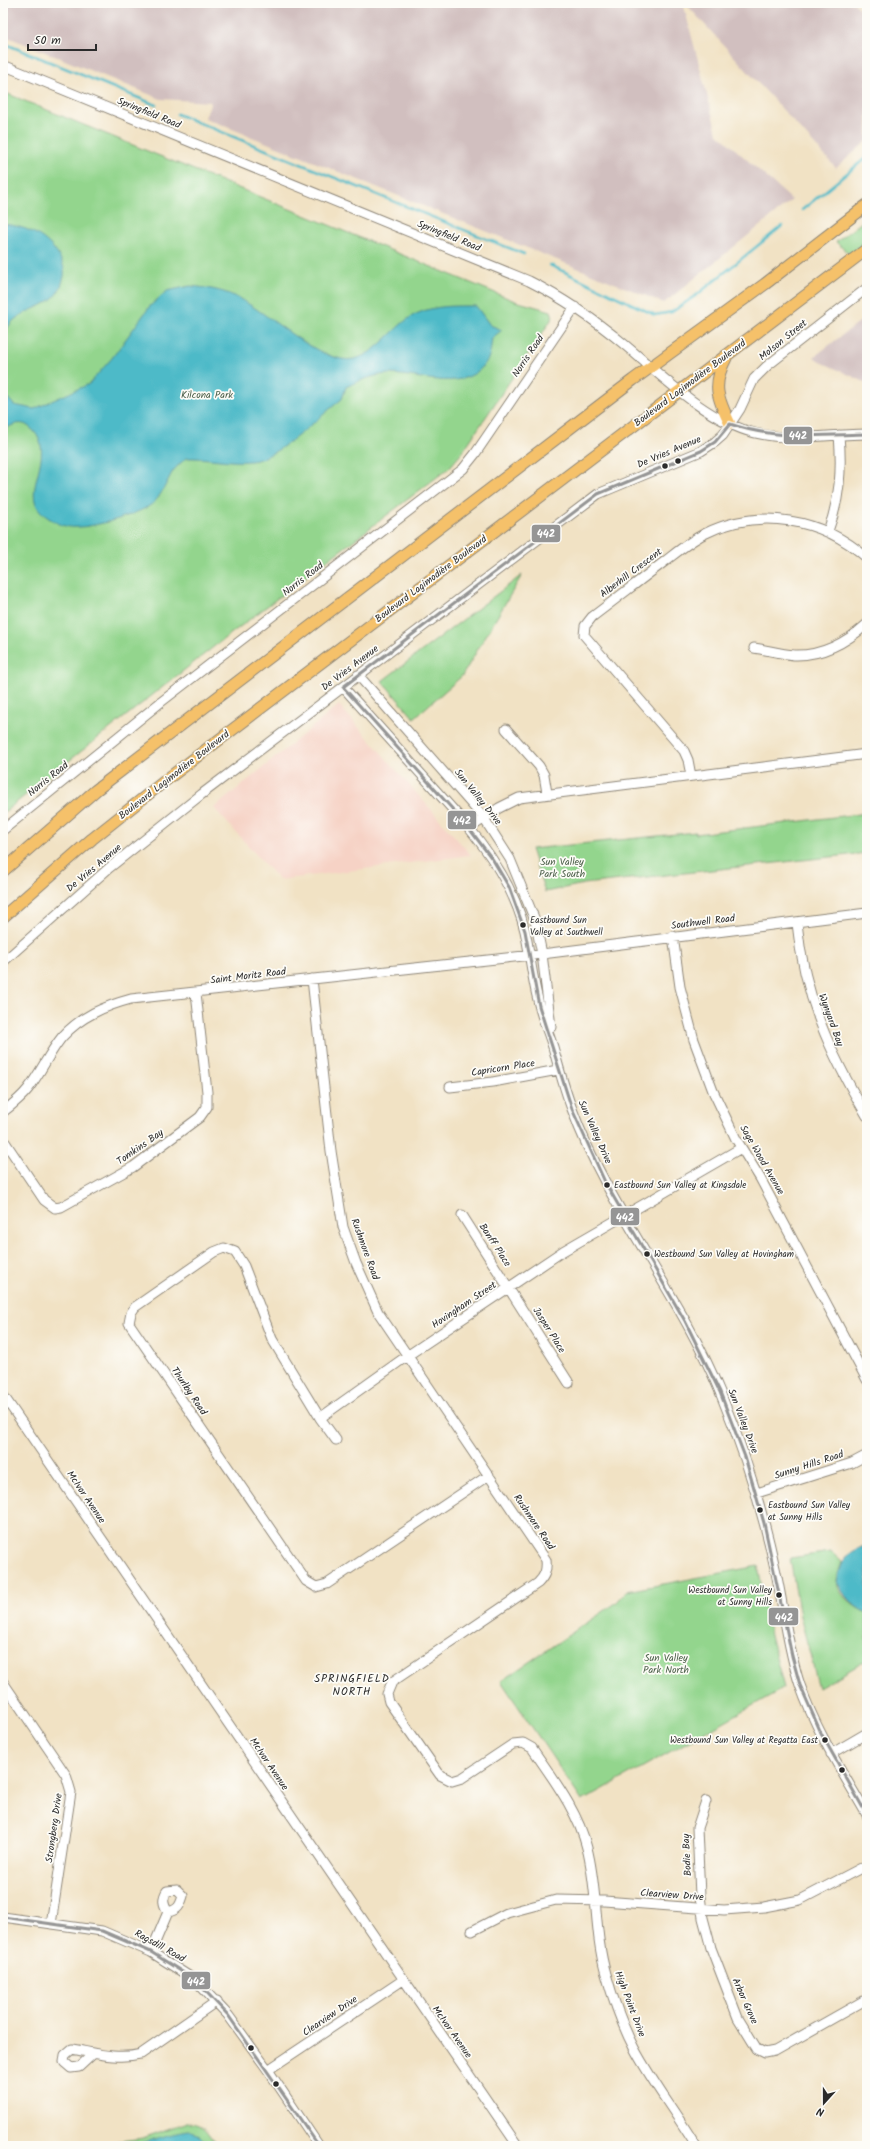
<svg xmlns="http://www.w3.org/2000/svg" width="870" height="2149" font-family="Kalam,sans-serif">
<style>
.built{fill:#f6d2c5}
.industrial{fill:#d1bfbf}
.green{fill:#93d58d;stroke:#5f805c}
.water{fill:#4dbac8;stroke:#3c727a}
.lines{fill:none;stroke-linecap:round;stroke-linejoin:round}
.stream{stroke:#4dbac8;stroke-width:2.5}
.minor-casing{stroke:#8e8678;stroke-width:11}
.major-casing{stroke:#8e8678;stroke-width:13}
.minor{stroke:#fff;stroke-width:9}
.major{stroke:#f5c16b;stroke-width:11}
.bus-1-casing{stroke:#fdfcf7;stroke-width:6}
.bus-1{stroke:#959595;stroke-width:3}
.bus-dot{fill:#2b2b2b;stroke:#fdfcf7;stroke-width:1.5}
.labels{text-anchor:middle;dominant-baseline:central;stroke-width:3.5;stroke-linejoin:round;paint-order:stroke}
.bus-label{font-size:9px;fill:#2b2b2b;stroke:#fdfcf7;text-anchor:start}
.street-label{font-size:10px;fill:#2b2b2b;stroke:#fdfcf7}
.park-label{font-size:10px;fill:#4a5e48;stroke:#fdfcf7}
.neighbourhood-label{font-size:11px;letter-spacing:1px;fill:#2b2b2b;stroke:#fdfcf7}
.line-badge{stroke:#fdfcf7;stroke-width:1.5}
.badge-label{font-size:11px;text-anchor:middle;font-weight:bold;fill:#fff}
</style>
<rect width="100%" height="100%" fill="#fdfcf7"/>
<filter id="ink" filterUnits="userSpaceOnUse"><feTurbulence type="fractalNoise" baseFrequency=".025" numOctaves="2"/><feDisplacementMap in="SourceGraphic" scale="8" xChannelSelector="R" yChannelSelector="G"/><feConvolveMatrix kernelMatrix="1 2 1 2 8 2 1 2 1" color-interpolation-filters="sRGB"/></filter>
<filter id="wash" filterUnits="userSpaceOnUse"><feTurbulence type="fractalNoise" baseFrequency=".012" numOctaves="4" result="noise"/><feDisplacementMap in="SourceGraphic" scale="16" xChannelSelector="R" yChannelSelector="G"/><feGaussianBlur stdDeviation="0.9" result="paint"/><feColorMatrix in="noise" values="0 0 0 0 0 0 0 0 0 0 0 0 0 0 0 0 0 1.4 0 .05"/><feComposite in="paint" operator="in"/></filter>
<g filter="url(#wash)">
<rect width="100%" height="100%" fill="#f1e2c4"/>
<path class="built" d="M339,705L471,855L279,880L214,808Z"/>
<path class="industrial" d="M3,3H683L717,133L792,200L664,303L205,118L211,102L161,99L3,35Z
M685,3H854L867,16V141L836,168Z
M867,316V383L821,362L814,357Z"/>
<path class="green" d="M3,92L515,301L551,311L553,317L461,454L449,468L216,645L3,813Z
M867,218V241L850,255L836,242Z
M522,575L462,676L414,718L382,681Z
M867,813V853L584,884L545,892L531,849L696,832V834Z
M831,1552L842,1562C840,1568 837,1575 837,1581C837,1595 856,1608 867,1613V1660L819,1688L800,1616L790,1558Z
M758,1566L770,1635L784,1688L582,1801L501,1681L616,1603L627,1591Z
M184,2123C205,2122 207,2131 218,2146H82L143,2138Z"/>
<path class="water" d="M3,224C23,226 41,233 54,249C61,258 67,269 63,280C55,310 29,304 11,323C6,329 5,335 3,342Z
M190,286C208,288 224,290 240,299C268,313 323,366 354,359C378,354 395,324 416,314C435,305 455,306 476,306L490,325L502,330L492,338C491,344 491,353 488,359C468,395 422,375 390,374C375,374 359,381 346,387L342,399C320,416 277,459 251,461C230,463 207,457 186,458C182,462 177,466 173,471C168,479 160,499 152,504C138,515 82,532 65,526C56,523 43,516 38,508C23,486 60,449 28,426C20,420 9,426 3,431V389L4,394L14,405L34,409L89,384L112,358L150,306L167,291Z
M867,1545V1613C852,1606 844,1596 837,1582C842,1560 845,1553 867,1545Z
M188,2131L201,2135L211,2146H127C148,2142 167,2134 188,2131Z"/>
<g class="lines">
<path class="stream" d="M3,43L156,105
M177,114L524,254
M802,210L867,157
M550,265L655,315L672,312L698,294L782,226"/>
</g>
</g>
<g filter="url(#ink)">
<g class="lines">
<g class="minor-casing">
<path id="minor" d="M3,65L529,281C563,298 595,320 625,345C662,376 707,421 755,433C792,442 830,434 867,434
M828,531C840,499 842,469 839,435
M754,648C767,650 781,654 794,655C822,656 847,642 867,624
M358,675L483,817L510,859L535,920L542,954L551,1027
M343,687L465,823C492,855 515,890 525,931C530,954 532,977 538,1000C541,1016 548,1031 553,1047C559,1068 564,1088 572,1109C609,1210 680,1294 720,1392C744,1450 762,1508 775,1568C784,1607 787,1647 800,1685C816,1731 843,1773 867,1815
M506,729L539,766L544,775L547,793
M691,776L688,760L684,751L584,635L585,626L592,617C616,599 640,580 664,562C677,552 690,541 704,534C759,507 822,518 867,558
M470,828L499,808L519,798L867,754
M3,830L161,702L463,469L475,454L575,307
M797,923C804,997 830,1053 867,1116
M673,936L680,987L694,1040L713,1091L736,1139L760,1178L867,1380
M3,962L109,868L202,794L598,494L701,451L715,442L723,435L740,409L754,379L767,366L867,288
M312,979L331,1151L343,1227L356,1263L378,1312L546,1560C547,1570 545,1576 538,1583L392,1682L387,1694L389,1702L440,1775L452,1781L462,1778L513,1744L523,1743L532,1748C553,1779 578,1811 587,1848C598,1890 594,1933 606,1974C613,1999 622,2025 634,2048C652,2082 676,2113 696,2146
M450,1087L493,1082L558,1070
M3,1112C12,1105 21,1098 28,1089C41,1072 49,1053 62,1037C81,1016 105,1006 131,999L542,954L867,913
M3,1139L44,1200L55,1208L61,1207L133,1167L200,1117L207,1107V1092L196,993
M462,1215L569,1383
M3,1395L518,2146
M320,1418L407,1356L563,1251L741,1148
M336,1440L320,1418L272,1339L244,1266L235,1252L224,1248L214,1252L135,1307L131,1313L129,1323L306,1581L316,1587L327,1584L489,1475
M757,1493L852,1463L867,1455
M3,1682L66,1775L71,1792L51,1924
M831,1754L867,1733
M706,1801L697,1828L700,1896L703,1918L711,1948L738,2018L757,2049L765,2053L775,2051L867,1999
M3,1917L102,1931L151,1952L195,1980L228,2015L268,2070L319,2146
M472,1931L507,1913L556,1900L604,1901L724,1910L764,1907L800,1900L867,1865
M151,1952L168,1912C163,1904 162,1899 167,1891L177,1890L183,1896C180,1906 178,1910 168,1912
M93,2054L79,2067L71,2068L64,2062L65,2055L72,2049C95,2053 117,2060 141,2054L217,2001
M268,2070L403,1980
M866,2146H867"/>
</g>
<g class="major-casing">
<path id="major" d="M726,358C712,385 717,397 730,424
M3,871L96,790L633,380L765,284L867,205
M3,917L92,839L166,780L867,249"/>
</g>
<use href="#minor" class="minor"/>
<use href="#major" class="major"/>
<g class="bus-1-casing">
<path id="bus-1" d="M730,424L715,442L701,451L598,494L343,687L465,823L493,860L509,887L525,931L539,1006L572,1109L605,1182L685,1321L720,1392L745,1457L764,1523L792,1656L800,1685L822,1735L867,1815
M730,424C775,440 820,435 867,434
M3,1917L102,1931L151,1952L195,1980L228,2015L319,2146"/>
</g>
<use href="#bus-1" class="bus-1"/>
</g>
</g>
<g class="bus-dot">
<circle cx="678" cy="461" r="3.5"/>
<circle cx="665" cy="466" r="3.5"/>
<circle cx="523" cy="925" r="3.5"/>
<circle cx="607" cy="1185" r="3.5"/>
<circle cx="647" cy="1254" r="3.5"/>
<circle cx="760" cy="1510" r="3.5"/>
<circle cx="779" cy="1595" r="3.5"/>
<circle cx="825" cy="1740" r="3.5"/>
<circle cx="842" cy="1770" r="3.5"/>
<circle cx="251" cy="2048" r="3.5"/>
<circle cx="276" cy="2084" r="3.5"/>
</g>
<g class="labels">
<g class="bus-label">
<text x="530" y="920">Eastbound Sun<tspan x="530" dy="12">Valley at Southwell</tspan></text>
<text x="614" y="1185">Eastbound Sun Valley at Kingsdale</text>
<text x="654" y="1254">Westbound Sun Valley at Hovingham</text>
<text x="768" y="1505">Eastbound Sun Valley<tspan x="768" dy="12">at Sunny Hills</tspan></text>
<text x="772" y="1590" text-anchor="end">Westbound Sun Valley<tspan x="772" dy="12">at Sunny Hills</tspan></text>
<text x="818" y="1740" text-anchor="end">Westbound Sun Valley at Regatta East</text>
</g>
<g class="street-label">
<text transform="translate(149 113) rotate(22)">Springfield Road</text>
<text transform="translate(449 236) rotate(22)">Springfield Road</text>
<text transform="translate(783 340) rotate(-39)">Molson Street</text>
<text transform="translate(528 356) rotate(-56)">Norris Road</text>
<text transform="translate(690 383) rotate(-37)">Boulevard Lagimodière Boulevard</text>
<text transform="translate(669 452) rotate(-23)">De Vries Avenue</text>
<text transform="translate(631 573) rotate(-37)">Alberhill Crescent</text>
<text transform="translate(303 579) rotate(-38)">Norris Road</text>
<text transform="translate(431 579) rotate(-37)">Boulevard Lagimodière Boulevard</text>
<text transform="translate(350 668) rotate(-37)">De Vries Avenue</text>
<text transform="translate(174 775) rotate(-38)">Boulevard Lagimodière Boulevard</text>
<text transform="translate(48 779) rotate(-39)">Norris Road</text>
<text transform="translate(478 797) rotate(51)">Sun Valley Drive</text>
<text transform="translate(94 868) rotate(-40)">De Vries Avenue</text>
<text transform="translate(703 922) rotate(-7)">Southwell Road</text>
<text transform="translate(248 976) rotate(-7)">Saint Moritz Road</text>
<text transform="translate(831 1020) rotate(70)">Wynyard Bay</text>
<text transform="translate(503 1068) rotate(-9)">Capricorn Place</text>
<text transform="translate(595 1132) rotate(66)">Sun Valley Drive</text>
<text transform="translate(140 1147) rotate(-35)">Tomkins Bay</text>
<text transform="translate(762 1160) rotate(60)">Sage Wood Avenue</text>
<text transform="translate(495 1245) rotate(57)">Banff Place</text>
<text transform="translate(365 1249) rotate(70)">Rushmore Road</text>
<text transform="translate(464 1305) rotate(-34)">Hovingham Street</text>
<text transform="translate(549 1330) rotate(58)">Jasper Place</text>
<text transform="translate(189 1391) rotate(56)">Thurlby Road</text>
<text transform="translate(743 1421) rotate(69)">Sun Valley Drive</text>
<text transform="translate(809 1465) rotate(-18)">Sunny Hills Road</text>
<text transform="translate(86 1497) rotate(56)">McIvor Avenue</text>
<text transform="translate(534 1522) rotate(56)">Rushmore Road</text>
<text transform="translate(269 1764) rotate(56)">McIvor Avenue</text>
<text transform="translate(54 1828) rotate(-82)">Strongberg Drive</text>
<text transform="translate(687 1855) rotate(-93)">Bodie Bay</text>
<text transform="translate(672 1895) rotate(4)">Clearview Drive</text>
<text transform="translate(160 1946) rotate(29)">Ragsdill Road</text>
<text transform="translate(745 2001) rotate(66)">Arbor Grove</text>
<text transform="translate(630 2004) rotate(69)">High Point Drive</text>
<text transform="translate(330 2016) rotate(-34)">Clearview Drive</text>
<text transform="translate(452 2032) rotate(55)">McIvor Avenue</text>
</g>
<g class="park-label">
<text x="207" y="395">Kilcona Park</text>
<text x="562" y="862">Sun Valley<tspan x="562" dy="12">Park South</tspan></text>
<text x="666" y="1658">Sun Valley<tspan x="666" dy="12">Park North</tspan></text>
</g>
<g class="neighbourhood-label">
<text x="352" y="1679">SPRINGFIELD<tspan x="352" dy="13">NORTH</tspan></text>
</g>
</g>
<g class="line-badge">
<rect x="783" y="426" width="30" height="19" rx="4" fill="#959595"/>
<rect x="531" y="524" width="30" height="19" rx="4" fill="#959595"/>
<rect x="447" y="810" width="30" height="20" rx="4" fill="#959595"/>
<rect x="610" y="1207" width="30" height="19" rx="4" fill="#959595"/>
<rect x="768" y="1607" width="31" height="19" rx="4" fill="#959595"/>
<rect x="181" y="1971" width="30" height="19" rx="4" fill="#959595"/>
</g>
<g class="badge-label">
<text x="798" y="439">442</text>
<text x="546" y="537">442</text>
<text x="462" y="824">442</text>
<text x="625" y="1221">442</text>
<text x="784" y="1621">442</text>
<text x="196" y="1985">442</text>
</g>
<rect width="870" height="2149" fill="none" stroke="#fdfcf7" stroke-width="16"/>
<g transform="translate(824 2103) rotate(201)" stroke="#fdfcf7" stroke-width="3" paint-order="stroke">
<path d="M0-3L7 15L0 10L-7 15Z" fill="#2b2b2b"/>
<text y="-6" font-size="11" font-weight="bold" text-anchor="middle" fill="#2b2b2b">N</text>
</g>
<path d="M28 44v6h68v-6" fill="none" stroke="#2b2b2b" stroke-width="2"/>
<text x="34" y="44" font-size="12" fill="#2b2b2b" stroke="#fdfcf7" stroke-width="3" paint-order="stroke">50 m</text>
</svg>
